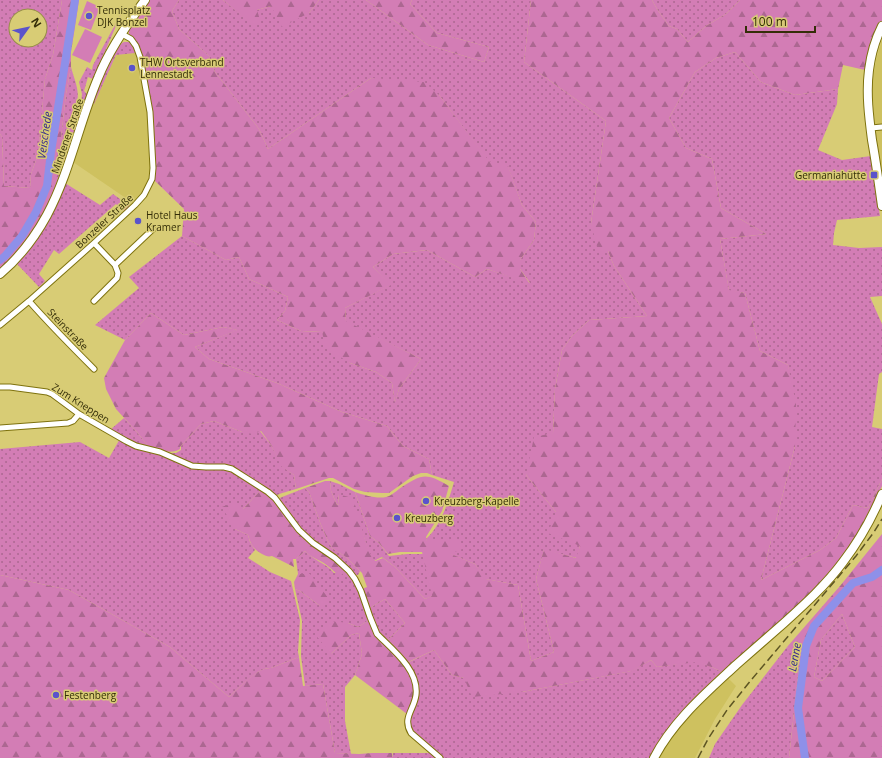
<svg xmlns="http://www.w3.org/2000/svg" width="882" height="758" font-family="'Open Sans',sans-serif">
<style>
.built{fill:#cec15f}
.grass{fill:url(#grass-dots);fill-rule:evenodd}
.forest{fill:url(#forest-firs);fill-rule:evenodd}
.pitch{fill:#d37db5}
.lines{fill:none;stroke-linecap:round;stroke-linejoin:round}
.river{stroke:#8e90e9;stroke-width:8}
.street-casing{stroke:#7e720e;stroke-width:7}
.primary-casing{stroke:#7e720e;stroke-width:10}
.street{stroke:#fff;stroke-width:5}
.primary{stroke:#fff;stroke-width:8}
.rail{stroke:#5d5523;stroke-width:1.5;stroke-dasharray:8 4;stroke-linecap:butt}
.poi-dot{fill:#5b53cb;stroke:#d8cc75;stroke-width:1.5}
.labels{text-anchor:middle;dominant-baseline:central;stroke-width:3;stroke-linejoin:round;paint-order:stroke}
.poi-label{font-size:10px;fill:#342e08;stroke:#d8cc75;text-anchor:start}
.street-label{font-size:10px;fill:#342e08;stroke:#d8cc75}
.water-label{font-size:11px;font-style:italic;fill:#36288e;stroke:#d8cc75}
</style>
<defs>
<pattern id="grass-dots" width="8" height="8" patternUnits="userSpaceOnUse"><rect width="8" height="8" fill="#d37db5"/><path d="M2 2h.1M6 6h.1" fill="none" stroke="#ac6791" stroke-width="1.8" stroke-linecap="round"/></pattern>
<pattern id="forest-firs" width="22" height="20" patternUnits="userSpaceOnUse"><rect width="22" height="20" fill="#d37db5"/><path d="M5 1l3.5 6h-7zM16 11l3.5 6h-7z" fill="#ac6791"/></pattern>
</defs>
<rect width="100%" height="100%" fill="#d8cc75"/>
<path class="built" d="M882,39V174L875,129L872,84L876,60Z
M135,53L138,63L147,107L152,166L150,176L148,182L139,197L133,203L73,162L92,103H94L116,55Z
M727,677L736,686L715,719L695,758H657L664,745L691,711Z"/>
<path class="grass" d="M0,0H62L53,55L45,79L38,155L31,174L30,188L4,186L2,137L0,134ZM16,16H40V40H16Z
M179,0H223L253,24L257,10L271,6L309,13L319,0H366L428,45L484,62L489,47L437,33L410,4L412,0H531L524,62L606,121L591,223L608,251L614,266L647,316L589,320L572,336L562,350L555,389L553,433L526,475L556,512L580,546L577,558L544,550L536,579L554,652L531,661L518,585L485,579L475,564L450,554L459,541H427L426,539C442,524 448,502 454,482L432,475L429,459L403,446L387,426L342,412L277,383L209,359L195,347L237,330L223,327L184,335L151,313L125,340L95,325L139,288L129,277L182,236L226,260L239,257L249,279L288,297L285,311L277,320L301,331L322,332L350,363L376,372L392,383L395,402L399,389L421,359L346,322L345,308L390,285L373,267L393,254L427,250L475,277L487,269L530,283L520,269V260L534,240L536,222L522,205L508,167L489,162L439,95L371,78L268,149L259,129L215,72L209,56L179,29L172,11Z
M652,0H740L726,14L706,26L688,42L677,29L669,26L657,9Z
M122,12L93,79L88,77L84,91L87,94L69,145L61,138L66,94L71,67C74,79 80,90 77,102L81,103L82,94L79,82L87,67L92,70L93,65Z
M124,42H129L133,46L135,53L116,55L94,104L92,103L107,68L119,45Z
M735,52L761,82L795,95L838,89L837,104L818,150L842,160L871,156L880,216L837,220L834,233L833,245L859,248L882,247V296L870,297L882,324V372L879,374L872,427L882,429V479L868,508L853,505L836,538L820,550L761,580L795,446L788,365L760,351L745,293L729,291L720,239L766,234L721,208L712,159L686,148L669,118L695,72L716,58Z
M65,183L100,205L113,194L130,206L124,211L116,204L59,254L54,250L39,274L45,281L39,287L17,264L33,245L49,220Z
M124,418L136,431L149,447L159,454L184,465L229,470L262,489L243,509L235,529L248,535L250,542L255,550L248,558L270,572L291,581L300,620L298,652L299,657L271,668C258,667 239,688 229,697L170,647L69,590L0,575V449L80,442L109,458L121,437L110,430Z
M214,421L242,432L260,431L271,445L282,466L294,475L296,489C290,491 280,493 275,496L233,468L191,464L169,453H176L181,450V446L201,424Z
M330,481L339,484L355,492L370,536L379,543L389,556L407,554H423L433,596L425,599L395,567L382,557L374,561L369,553L362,531L338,494L339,504L337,505L331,491Z
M305,488L309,492L321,525L328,541L332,548L346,557L360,571L358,575H354L304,534L279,501L280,498L282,497Z
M305,551C313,560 326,563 334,573L346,571C359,586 363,602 369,620L358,627L348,623L331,654L351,635L359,633L362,654L355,675L345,687V721L351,754L335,753L323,684L305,686L301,656L302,621L295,589L300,591L320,606L304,574H298L296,559Z
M385,599L405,623L386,642L375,630L368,609Z
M842,614L855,647L822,681L814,677L821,640Z
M787,647L800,657L789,758H709L715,744L742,705Z
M434,650L452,675L522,692L631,671L651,660L657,667L697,661L714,668L724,673L652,758H442L409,728L407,663Z
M393,753H432L437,758H392Z"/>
<path class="forest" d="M62,0H79L75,27L71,52V67L66,94L61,138L69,145L51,199L34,231L21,249L0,271V134L2,137L4,186L30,188L31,174L38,155L45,79L53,55Z
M149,0H179L172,11L179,29L209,56L215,72L259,129L268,149L371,78L424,82L439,95L489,161L508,166L522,205L536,222L534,240L520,260V269L530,284L487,269L475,277L427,250L393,254L373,267L391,285L345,308L346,321L421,359L399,389L395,403L392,383L376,372L350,363L326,348L322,332L301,331L277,320L285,311L288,297L249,279L239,257L226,260L182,236L184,209L155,181V169L153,112L139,46L129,35V29Z
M223,0H319L309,13L282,27L271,6L257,10L260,20L253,25Z
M366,0H412L410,4L437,33L489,47L484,62L428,45Z
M531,0H652L657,9L669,26L677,29L688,42L706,26L726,14L740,0H882V24L865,70L843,65L838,89L795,95L761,82L735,52L716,58L695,72L669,118L686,148L712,159L721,208L766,234L720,239L729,290L745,293L760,351L788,365L796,404L795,446L761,580L820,550L836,538L853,505L868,508L882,479V486L864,526L843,561L807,598L724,673L714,668L697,662L657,667L651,660L632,671L522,692L472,697L464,678L452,675L434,650L404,664L410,672L412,680L415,697L407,714L355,675L362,654L359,633L351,635L331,654L315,634L331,621L348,623L358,627L369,620L385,643L405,623L385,599L368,609L362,589L367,587L362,573L346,557L332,548L328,541L321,525L309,492L305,488L325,481H330L331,491L337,505L339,504L338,494L352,498C362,518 362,541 374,560L375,561L383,558L395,567L425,599L432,596L422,552H400L388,554L379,543L370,536L355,492C364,495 377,499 386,497C391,496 395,492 399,489C422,474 425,472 449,486L442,511L426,537L427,541H460L464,548L451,554L475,564L486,579L518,585L531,661L554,652L536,579L544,549L576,558L580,546L548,533L556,512L526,475L534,437L553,433L555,389L562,350L572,336L589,320L647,316L614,266L608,251H598L591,223L606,121L524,62Z
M151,313L184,335L223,327L238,330L195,347L209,359L277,383L342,412L387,426L403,446L429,459L432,475L427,473H421L413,476L389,493H382L365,492L354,489L333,478H329L296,489L294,475L281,466L271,445L261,431L253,434L242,432L214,421L201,424L180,447V449C171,455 159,449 149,447L136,431L116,409L106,389L104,378L125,340Z
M262,489L272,498L301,535L332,557L346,571L340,576C335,573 333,570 329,567C322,560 312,559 305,551L296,559H293L294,567L272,556C268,557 266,556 262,554C253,549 251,545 248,535L235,529L222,507L232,503L243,509Z
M882,534V758H789L800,658L787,647L840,586ZM842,614L855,647L822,681L814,677L821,640Z
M298,574H310L329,599L320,606L300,591L295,589L294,582Z
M0,575L69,590L170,647L229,697C239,688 257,667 271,668L299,657L303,686L323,684L335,753L359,754L372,753H392V758H0Z"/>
<path class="pitch" d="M87,1L100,7L91,30L78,25Z
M85,29L102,37L90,63L72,55Z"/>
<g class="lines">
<path class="river" d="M0,260L5,256L22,236L36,212L47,186L51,152L75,0
M805,758L798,708L806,646L814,626L853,583L872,577L882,570"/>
<g class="street-casing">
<path id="street" d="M871,128L882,127
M115,265L153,229
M29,301C50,325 72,347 94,369
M94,301L117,278L118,273L115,265L94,243
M0,325L29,301L94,243L135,205L144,195L152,179L153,168L150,112L140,57L136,46L131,39L122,34
M0,387H10L47,392L52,394L79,414L126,441L136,446L160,452L192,466L206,467H224L232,469L268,492L275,498L299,530L313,543L335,558L349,571L355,579L361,591L370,617L377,634C393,650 419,670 416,695C414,710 402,718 411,733L440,758
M0,428L68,423L73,421L79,414"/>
</g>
<g class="primary-casing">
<path id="primary" d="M882,26C875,40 871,54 869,70C866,93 869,117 872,140C876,162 879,184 882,206
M0,274C19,258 35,237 47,215C70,172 79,123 98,78C109,50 127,24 145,0
M654,758C673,721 706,693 736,665C752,651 768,637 784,623C805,604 826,585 843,562C859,541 872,518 882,494"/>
</g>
<use href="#street" class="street"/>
<use href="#primary" class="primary"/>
<path class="rail" d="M698,758L708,739L727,710L752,679L856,556L874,532L882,519"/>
</g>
<g class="poi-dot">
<circle cx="89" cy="16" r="4"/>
<circle cx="132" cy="68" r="4"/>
<rect x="870" y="171" width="8" height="8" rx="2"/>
<circle cx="138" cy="221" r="4"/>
<circle cx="426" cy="501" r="4"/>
<circle cx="397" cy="518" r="4"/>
<circle cx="56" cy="695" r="4"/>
</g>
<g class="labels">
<g class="poi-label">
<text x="97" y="10">Tennisplatz<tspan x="97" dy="12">DJK Bonzel</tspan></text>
<text x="140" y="62">THW Ortsverband<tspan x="140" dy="12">Lennestadt</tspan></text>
<text x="866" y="175" text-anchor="end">Germaniahütte</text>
<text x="146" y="215">Hotel Haus<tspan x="146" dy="12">Kramer</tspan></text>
<text x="434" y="501">Kreuzberg-Kapelle</text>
<text x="405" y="518">Kreuzberg</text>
<text x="64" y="695">Festenberg</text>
</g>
<g class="street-label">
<text transform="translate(67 136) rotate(-71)">Mindener Straße</text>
<text transform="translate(104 221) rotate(-43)">Bonzeler Straße</text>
<text transform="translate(68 329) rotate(46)">Steinstraße</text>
<text transform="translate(81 403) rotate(32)">Zum Kneppen</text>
</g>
<g class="water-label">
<text transform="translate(44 135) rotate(-82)">Veischede</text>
<text transform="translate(794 657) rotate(-80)">Lenne</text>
</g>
</g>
<g transform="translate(28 28) rotate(57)"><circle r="19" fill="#d8cc75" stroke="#968d49"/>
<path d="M0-3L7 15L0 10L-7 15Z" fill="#5b53cb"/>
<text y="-6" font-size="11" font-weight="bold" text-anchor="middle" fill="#342e08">N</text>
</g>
<path d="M746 26v6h69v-6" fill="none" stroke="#342e08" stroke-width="2"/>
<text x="752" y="26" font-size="12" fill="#342e08" stroke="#d8cc75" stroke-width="3" paint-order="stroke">100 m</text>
</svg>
